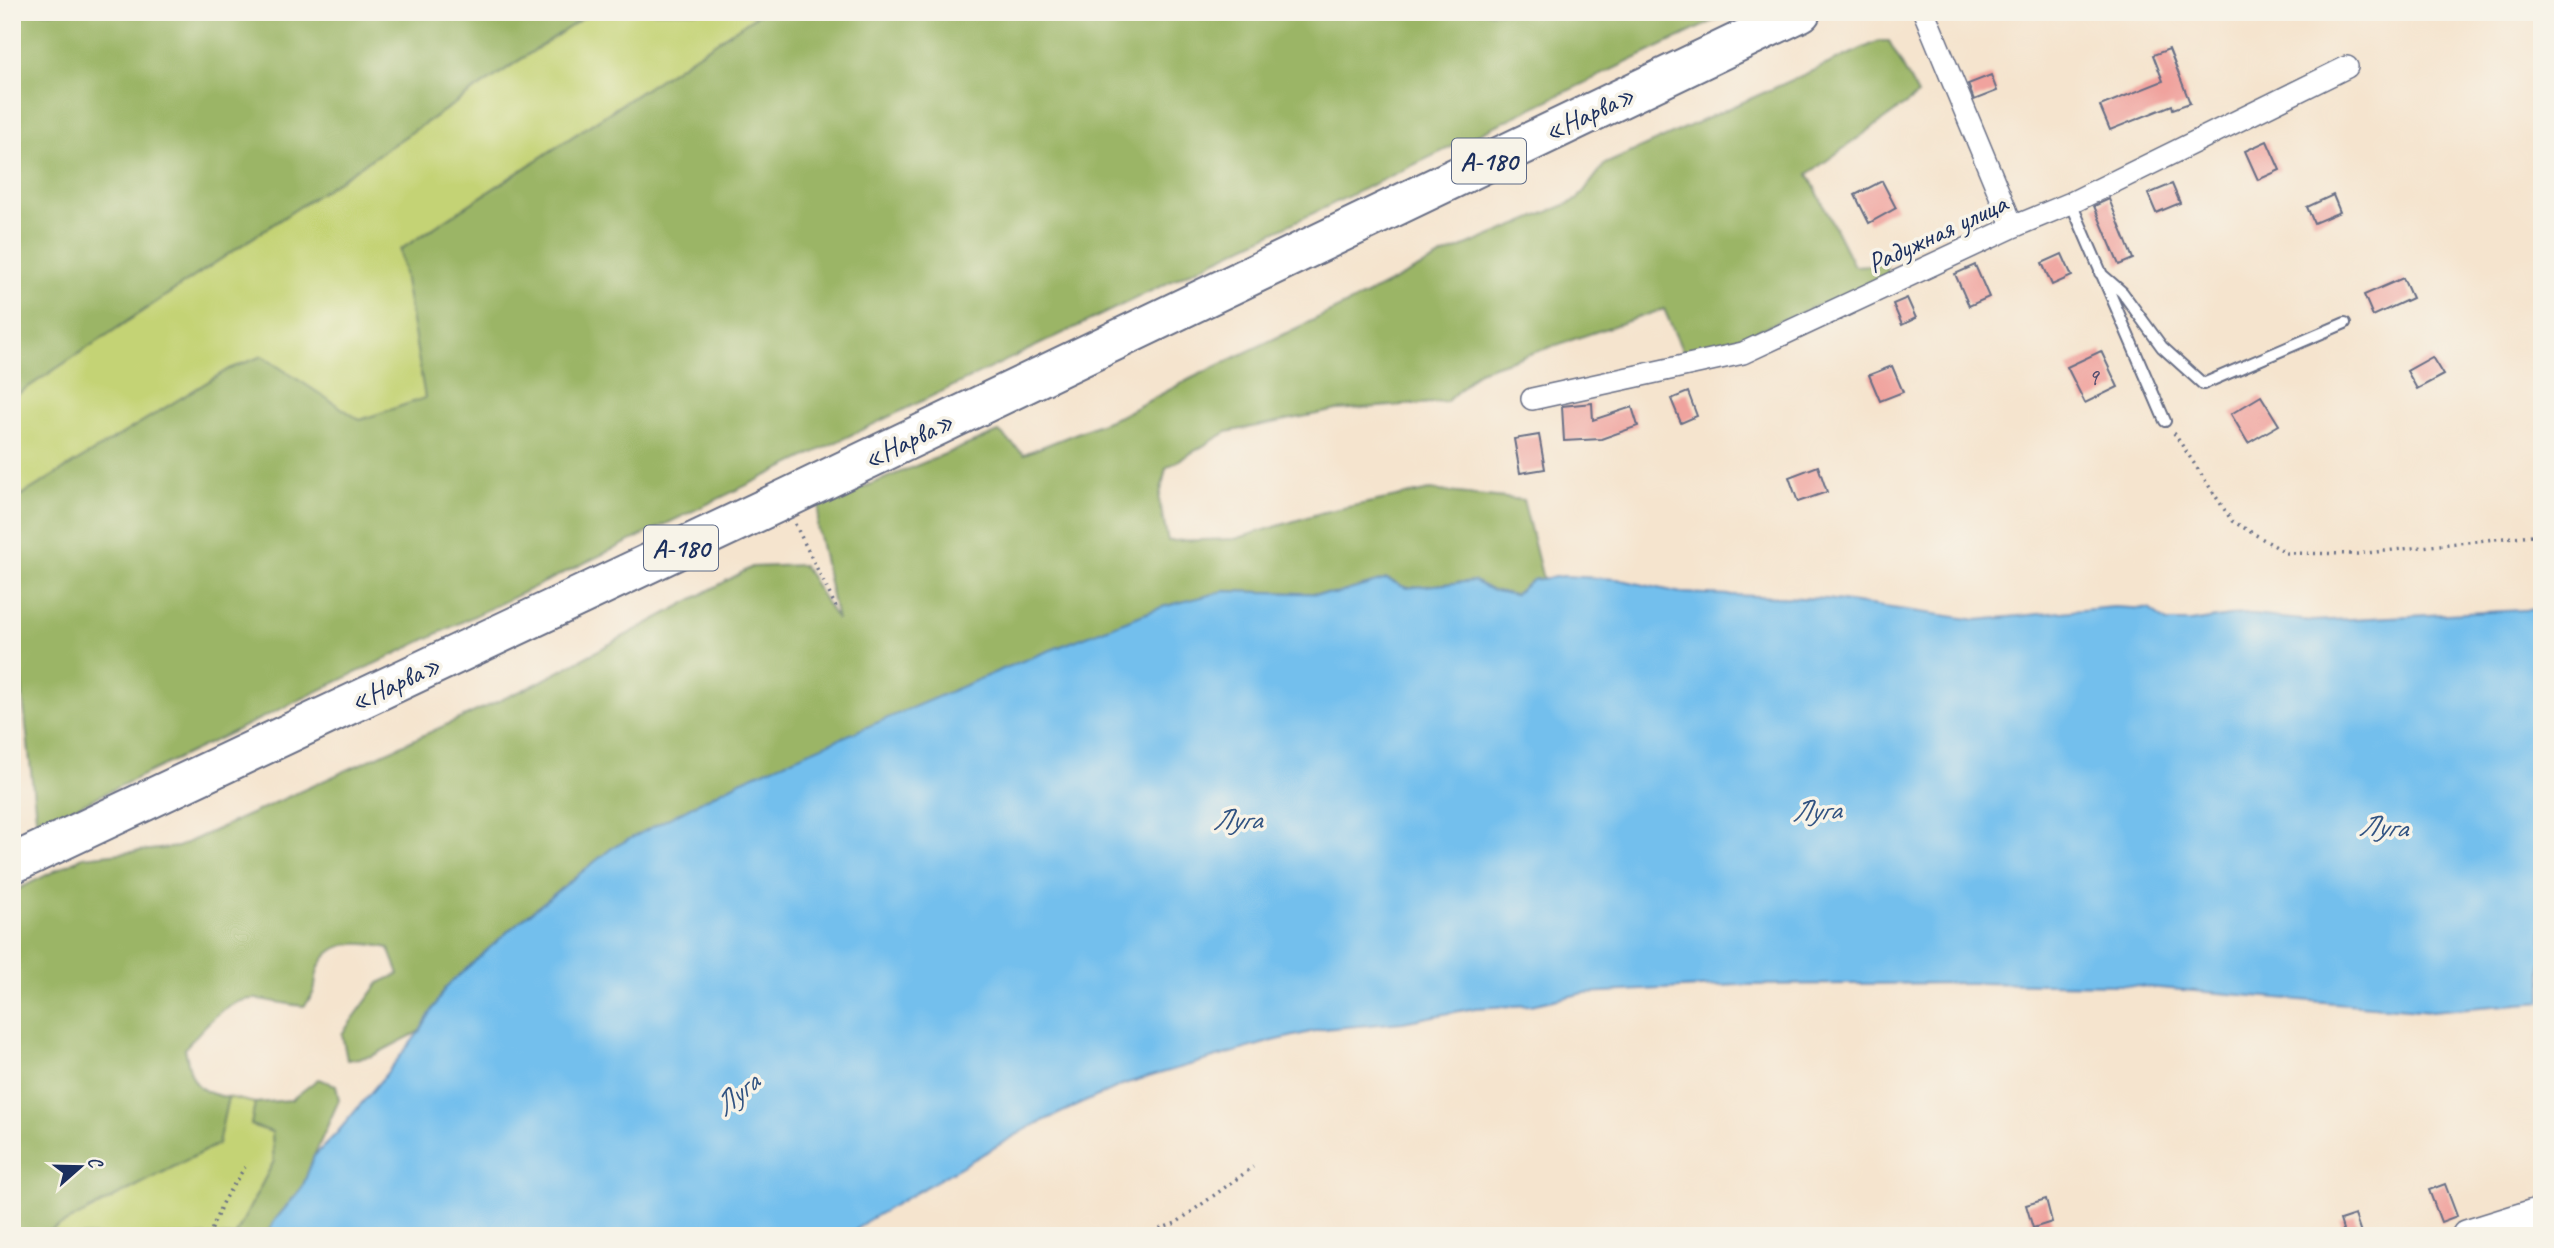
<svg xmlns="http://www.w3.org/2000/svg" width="2554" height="1248" font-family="Caveat,sans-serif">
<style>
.green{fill:#c4d375;stroke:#70816a;stroke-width:2}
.forest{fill:#9bb566;stroke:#5b7262;stroke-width:2}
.water{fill:#73bfed;stroke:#4777a6;stroke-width:2}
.building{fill:#f0a39e}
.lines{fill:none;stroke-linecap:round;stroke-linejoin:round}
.lane-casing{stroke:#676e85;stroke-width:14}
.street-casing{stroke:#676e85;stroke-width:24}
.secondary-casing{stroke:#676e85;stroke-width:35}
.highway-casing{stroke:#676e85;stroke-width:42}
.path{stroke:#676e85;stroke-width:3.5;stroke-dasharray:2 5;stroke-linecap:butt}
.lane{stroke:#fff;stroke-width:10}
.street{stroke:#fff;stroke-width:21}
.secondary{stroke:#fff;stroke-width:32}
.highway{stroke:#fff;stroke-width:38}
.labels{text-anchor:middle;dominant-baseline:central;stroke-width:7;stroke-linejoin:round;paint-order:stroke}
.number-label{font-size:24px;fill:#504c6e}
.shield{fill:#f7f3e8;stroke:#5d6a87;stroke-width:2}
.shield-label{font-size:26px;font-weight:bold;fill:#1b2f5e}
.street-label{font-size:28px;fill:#1b2f5e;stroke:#f7f3e8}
.water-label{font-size:30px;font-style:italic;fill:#315382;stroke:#f7f3e8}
</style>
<rect width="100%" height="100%" fill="#f7f3e8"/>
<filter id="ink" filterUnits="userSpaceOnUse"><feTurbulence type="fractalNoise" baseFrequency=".0143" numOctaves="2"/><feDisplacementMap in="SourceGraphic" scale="14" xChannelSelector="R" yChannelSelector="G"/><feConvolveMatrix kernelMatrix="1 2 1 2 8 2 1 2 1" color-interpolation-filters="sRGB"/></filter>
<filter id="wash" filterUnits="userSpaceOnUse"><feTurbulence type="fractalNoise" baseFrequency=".00686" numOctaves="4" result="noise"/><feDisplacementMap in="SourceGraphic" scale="28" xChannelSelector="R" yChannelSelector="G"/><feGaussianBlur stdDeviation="1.57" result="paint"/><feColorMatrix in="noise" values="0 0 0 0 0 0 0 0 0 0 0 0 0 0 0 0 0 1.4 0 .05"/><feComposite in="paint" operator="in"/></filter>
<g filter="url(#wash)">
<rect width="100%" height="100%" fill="#f5e4ce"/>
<path class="green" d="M592,12H762L400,250L426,398L360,421L262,357L229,369L12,501V398Z
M228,1097L255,1103L251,1125L272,1132L274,1161L235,1236H47L51,1230L217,1144Z"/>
<path class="forest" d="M12,12H592L12,398Z
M762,12H1732L37,826L12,597V501L229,369L262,356L360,420L425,398L400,250Z
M1879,41H1889L1918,95L1808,174L1854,266L1886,264L1889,276L1742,337L1683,352L1664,309L1479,371L1446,402L1337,410L1227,432L1166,468L1159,500L1168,541L1235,539L1324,512L1430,490L1523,500L1543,579L1533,580L1514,595L1491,590L1474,581L1406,588L1387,579L1336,594L1225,591L612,848L514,926L446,987L420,1031L372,1056L347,1060L342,1034L379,983L399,974L389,948C364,942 334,938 320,965C311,983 322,986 304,1006C288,1005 271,1000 255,999C226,998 203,1028 185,1048C191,1078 193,1093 228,1097L218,1144L51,1230L47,1236H12V892L83,857L178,847L536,684L752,567L803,565L837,620L817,526L820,505L999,432L1024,454L1120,416L1192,378L1368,294L1444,255L1577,200L1605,164Z
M318,1079L336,1085L339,1100L314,1156L302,1188L275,1220L266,1236H235L274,1161L272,1132L251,1125L255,1103L291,1100Z"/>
<path class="water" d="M1563,576L1617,579L1681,593L1827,599L1977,620L2114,607L2149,609L2167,622H2191L2242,614L2313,621L2542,609V1002L2431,1011L2123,985L1969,983L1738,985L1584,993L1531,1005L1475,1008L1403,1022L1323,1029L1269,1042L1124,1084L1032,1126L865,1222L849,1236H266L275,1220L302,1188L314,1156L336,1134L382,1079L420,1031L446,987L514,926L612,848L740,781L1017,663L1162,607L1225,591L1336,594L1387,579L1406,588L1474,581L1491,590L1514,595L1533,580Z"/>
<g id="blocks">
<path class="building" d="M2169,49L2190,103L2173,109L2172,105L2110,130L2100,106L2163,81L2153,55Z
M1991,75L1997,91L1974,100L1968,84Z
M2267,141L2280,170L2258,180L2245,151Z
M1882,181L1896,208L1869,223L1855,195Z
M2172,184L2180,203L2156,213L2148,194Z
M2333,195L2340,212L2314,223L2307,207Z
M2109,199L2133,259L2119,265L2094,206Z
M2062,254L2072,276L2052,285L2042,263Z
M1975,265L1989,297L1969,306L1955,274Z
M2403,278L2412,298L2373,316L2364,295Z
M1907,298L1916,318L1902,325L1893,304Z
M2101,351L2118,387L2085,403L2067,367Z
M2432,357L2443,375L2417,389L2407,371Z
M1892,366L1903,392L1880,401L1869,375Z
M1688,392L1697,416L1681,423L1671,399Z
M2261,396L2279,425L2248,443L2231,414Z
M1592,403L1593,420L1632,407L1638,426L1601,439L1564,441L1562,406Z
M1539,435L1545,469L1520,473L1514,439Z
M1818,466L1827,492L1798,502L1789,477Z
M2445,1184L2457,1216L2441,1222L2429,1190Z
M2046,1199L2052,1222L2033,1228L2026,1205Z
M2355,1215L2362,1236H2345L2340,1220Z"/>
</g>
</g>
<g filter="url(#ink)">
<use href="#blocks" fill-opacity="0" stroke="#676e85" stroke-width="2"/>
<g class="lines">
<g class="lane-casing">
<path id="lane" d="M2071,203L2165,421
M2100,273L2122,292L2162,347L2203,384L2345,323"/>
</g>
<g class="street-casing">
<path id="street" d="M1924,12L2013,227
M1532,399L1743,353L2013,227L2071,203L2347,67"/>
</g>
<g class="secondary-casing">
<path id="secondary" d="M2468,1236L2542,1213"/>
</g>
<g class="highway-casing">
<path id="highway" d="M12,864L783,500L1801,12"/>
</g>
<path class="path" d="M2174,433L2232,521L2287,553L2357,554L2542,534
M795,524L836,607
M209,1236L223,1201L245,1167
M1140,1236L1176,1223L1253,1167"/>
<use href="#lane" class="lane"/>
<use href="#street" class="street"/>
<use href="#secondary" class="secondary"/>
<use href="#highway" class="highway"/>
</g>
</g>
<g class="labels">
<g class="number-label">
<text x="2093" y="377">9</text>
</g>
<g class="shield">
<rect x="1452" y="138.5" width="74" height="45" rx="5"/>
<rect x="644" y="525.5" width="74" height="45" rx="5"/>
</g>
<g class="shield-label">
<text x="1489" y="161">А-180</text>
<text x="681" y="548">А-180</text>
</g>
<g class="street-label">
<text transform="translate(1589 113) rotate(-25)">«Нарва»</text>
<text transform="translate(1937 233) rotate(-25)">Радужная улица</text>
<text transform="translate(908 440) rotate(-26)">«Нарва»</text>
<text transform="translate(395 683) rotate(-25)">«Нарва»</text>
</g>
<g class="water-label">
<text transform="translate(1816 810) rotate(-2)">Луга</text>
<text x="1237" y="819">Луга</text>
<text transform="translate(2383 826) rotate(3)">Луга</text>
<text transform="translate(736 1094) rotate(-40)">Луга</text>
</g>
</g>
<rect width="2554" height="1248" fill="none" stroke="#f7f3e8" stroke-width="42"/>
<g transform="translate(80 1167) rotate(70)" stroke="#f7f3e8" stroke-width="5" paint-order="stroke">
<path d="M0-5L12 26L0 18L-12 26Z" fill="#1b2f5e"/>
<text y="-10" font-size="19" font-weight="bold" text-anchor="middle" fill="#1b2f5e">С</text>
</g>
</svg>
